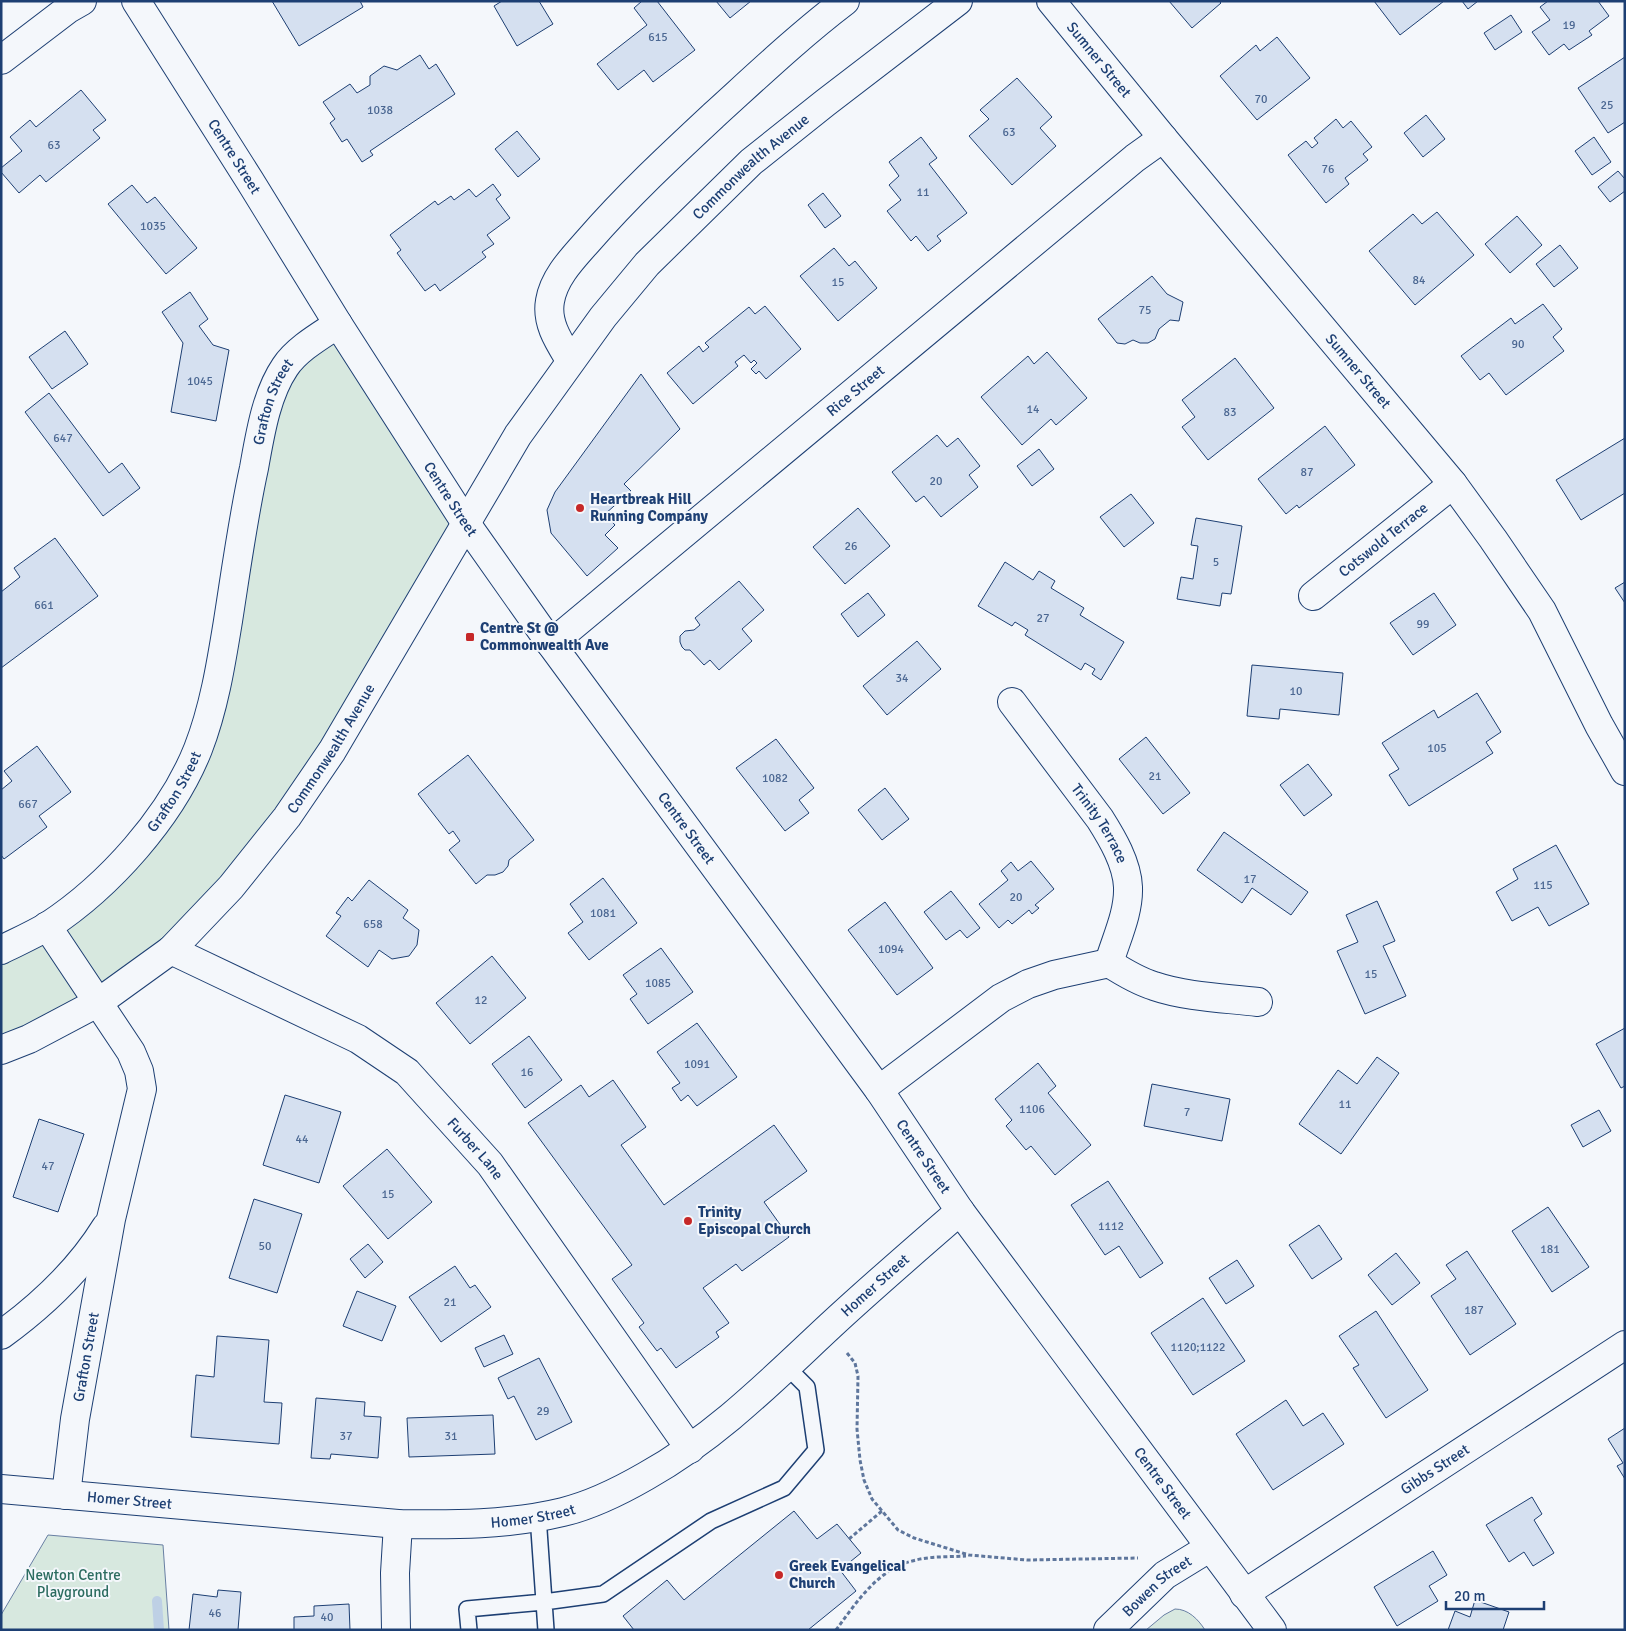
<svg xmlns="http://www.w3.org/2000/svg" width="1626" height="1631" font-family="Signika,sans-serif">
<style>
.green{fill:#d7e8df;stroke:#687fa3}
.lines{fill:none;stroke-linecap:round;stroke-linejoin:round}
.stream{stroke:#bed0e5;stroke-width:10}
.building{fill:#d5e0f0;stroke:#1d3f73}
.lane-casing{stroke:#1d3f73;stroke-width:18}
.street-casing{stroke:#1d3f73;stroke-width:30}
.secondary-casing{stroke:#1d3f73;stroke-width:30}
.primary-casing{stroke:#1d3f73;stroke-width:30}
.path{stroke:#5e769c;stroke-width:3;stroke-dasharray:4 2.5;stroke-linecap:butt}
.lane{stroke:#f4f7fb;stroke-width:15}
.street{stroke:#f4f7fb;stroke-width:28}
.secondary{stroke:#f4f7fb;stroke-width:28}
.primary{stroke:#f4f7fb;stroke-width:28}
.poi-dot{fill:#c62828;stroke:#f4f7fb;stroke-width:2}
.labels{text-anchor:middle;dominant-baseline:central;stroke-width:4;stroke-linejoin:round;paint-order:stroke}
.number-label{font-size:12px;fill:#4b6792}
.street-label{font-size:15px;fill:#1d3f73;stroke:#f4f7fb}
.poi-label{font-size:15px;font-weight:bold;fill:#1d3f73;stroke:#f4f7fb;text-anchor:start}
.park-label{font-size:15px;fill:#2c6c60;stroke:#f4f7fb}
</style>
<rect width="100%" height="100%" fill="#f4f7fb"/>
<path class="green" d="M338,324L465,522L332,751L171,950L1,1050V950L47,926L181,783L275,387Z
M48,1535L163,1545L169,1630H1V1615Z
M1175,1609C1188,1609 1198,1619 1205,1630H1146L1164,1615Z"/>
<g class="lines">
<path class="stream" d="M157,1601L159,1630"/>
</g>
<path class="building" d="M272,1H360L363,7L299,46Z
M502,1H539L553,24L517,46L494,6Z
M642,1H657L695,50L653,82L644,70L618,90L597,64L647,25L634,8Z
M716,1H751L730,18Z
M1169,1H1219L1221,3L1192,28Z
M1374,1H1444L1400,35Z
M1462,1H1478L1468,9Z
M1548,1H1598L1609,16L1589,31L1592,35L1569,50L1564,44L1549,55L1532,32L1550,20L1540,7Z
M1511,15L1522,32L1495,50L1484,33Z
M1277,37L1310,78L1257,120L1220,76L1256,45L1260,51Z
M420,55L429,69L436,64L455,94L370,151L373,155L362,162L347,139L342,142L330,123L335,119L323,102L350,84L357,93L370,85V76L384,66L397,70Z
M1625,57V122L1608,133L1578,88Z
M1017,78L1052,117L1040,128L1056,146L1012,185L969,136L989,119L980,110Z
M81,90L106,120L93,130L100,138L46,182L40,175L19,193L1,172V168L22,151L10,137L30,120L36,127Z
M1426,115L1445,139L1423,157L1404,133Z
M1336,119L1343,128L1351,121L1372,147L1363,154L1368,160L1345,178L1349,184L1326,203L1288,155L1306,141L1312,148L1318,143L1314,138Z
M517,131L540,159L518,177L495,149Z
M921,137L937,158L929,164L967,213L937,236L941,241L928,251L916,236L911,241L887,211L901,200L889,185L899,176L889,162Z
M1594,137L1611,162L1592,175L1575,151Z
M1618,171L1625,179V191L1610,202L1598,187Z
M493,184L501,195L496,199L510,218L487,235L494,244L482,252L486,257L440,291L435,284L425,291L397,253L401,250L390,235L435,201L438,205L451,196L454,200L469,189L476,197Z
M132,185L147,203L155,197L197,248L166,274L108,204Z
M823,193L841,216L825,228L808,205Z
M1437,212L1474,255L1415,305L1369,251L1413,214L1422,224Z
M1517,216L1542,245L1510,273L1485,244Z
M1560,245L1578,268L1554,287L1536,264Z
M834,248L849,266L855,261L877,288L838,321L800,276Z
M1152,276L1167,294L1183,302L1179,321L1170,320L1159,329L1155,339L1148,343H1140L1133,340L1125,344L1117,343L1098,319Z
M190,292L208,319L199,326L213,345L229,350L216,421L171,412L183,343L162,312Z
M1543,304L1562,329L1553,337L1564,351L1506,395L1489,373L1480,380L1461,356L1511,318L1515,324Z
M765,306L801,349L766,379L759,371L756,374L751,369L757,363L754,360L751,363L744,355L735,362L738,366L693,404L667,373L699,346L703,352L709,347L705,343L749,307L755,314Z
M65,331L88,364L52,389L29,357Z
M1047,352L1087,398L1056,425L1051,419L1022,445L981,397L1028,356L1034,364Z
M1235,358L1274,408L1208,460L1182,427L1195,417L1182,400Z
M641,374L680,429L624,484L631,491L605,514L615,525L605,535L618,548L587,576L551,533L547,510L555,492Z
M49,393L109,473L122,463L140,488L103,516L25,412Z
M1325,426L1355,465L1299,508L1297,505L1286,514L1258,479Z
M937,435L947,447L958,438L980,466L969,475L978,487L941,517L924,496L916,502L892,472Z
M1625,438V493L1581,520L1556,480Z
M1039,449L1054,469L1032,486L1017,466Z
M1131,494L1154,523L1124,547L1100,517Z
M858,508L890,546L845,584L813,547Z
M1196,518L1242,526L1231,594L1222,593L1220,606L1177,599L1181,577L1193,579L1198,546L1191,545Z
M55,538L98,596L1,668V592L20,577L14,568Z
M1005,562L1033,580L1039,571L1055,581L1051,588L1084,608L1080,615L1124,642L1101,680L1092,674L1095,669L1085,663L1081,670L1025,635L1028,630L1015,622L1012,626L978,606Z
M739,581L764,610L742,629L752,641L719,670L710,660L704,665L690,650H685L682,647L680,642V636L685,631L694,630L700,625L695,618Z
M1625,582V603L1615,588Z
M868,593L885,615L858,637L841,614Z
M1434,593L1456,625L1413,655L1390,623Z
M917,641L941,669L887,715L863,686Z
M1252,665L1343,673L1339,715L1280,709L1279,719L1247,716Z
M1477,693L1501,732L1486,742L1493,753L1409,806L1389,775L1399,769L1382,743L1434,710L1438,718Z
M1146,737L1190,793L1163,814L1119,759Z
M776,739L814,788L799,800L809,813L785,831L736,768Z
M37,746L71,792L39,816L47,827L4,859L1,855V790L12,781L4,771Z
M468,755L534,840L509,860L508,866L503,872L495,875H487L476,884L449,850L460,841L453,831L449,834L418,794Z
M1308,764L1332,795L1304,816L1280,785Z
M885,788L909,819L882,840L858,810Z
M1224,832L1308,892L1291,915L1252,888L1242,903L1197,870Z
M1556,845L1589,904L1549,926L1538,907L1512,921L1496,892L1518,879L1513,869Z
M1031,861L1054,889L1035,905L1039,908L1032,914L1029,910L1012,924L1008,920L999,928L979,904L1008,880L1001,871L1011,862L1018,871Z
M603,878L637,923L589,960L568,933L583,922L570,904Z
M369,880L408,910L403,918L419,930L417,945L409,956L392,959L379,950L368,967L326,936L341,916L336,913L348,897L352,901Z
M951,891L980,928L967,938L960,930L946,940L924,912Z
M1377,901L1395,941L1383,946L1406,996L1365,1014L1337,951L1358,942L1346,915Z
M885,902L933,968L897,995L848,930Z
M661,948L693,992L648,1024L630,999L637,994L623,975Z
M492,956L526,998L470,1044L436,1003Z
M697,1023L737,1077L697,1106L688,1095L681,1101L672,1088L680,1083L657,1052Z
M1625,1028V1086L1621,1088L1596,1044Z
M529,1036L562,1080L525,1108L492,1064Z
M1377,1057L1399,1073L1341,1154L1299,1124L1338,1070L1357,1084Z
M1038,1063L1056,1086L1048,1093L1091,1145L1055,1175L1031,1146L1026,1150L1006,1126L1012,1120L995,1099Z
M613,1080L646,1127L621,1145L664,1205L774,1125L807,1171L764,1202L789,1237L742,1271L736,1264L703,1288L729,1323L716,1332L719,1337L676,1368L661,1348L657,1351L639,1327L644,1323L612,1279L632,1265L528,1123L581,1085L589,1097Z
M1152,1084L1230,1099L1222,1141L1144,1126Z
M285,1095L341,1112L319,1183L263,1165Z
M1599,1110L1611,1131L1583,1147L1571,1125Z
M39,1119L84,1134L58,1212L13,1197Z
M387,1149L432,1202L388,1239L343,1186Z
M1108,1181L1163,1263L1140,1278L1119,1246L1105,1255L1071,1205Z
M254,1199L302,1214L277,1293L229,1278Z
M1548,1207L1589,1267L1552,1292L1512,1231Z
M1319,1225L1342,1259L1312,1279L1289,1245Z
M368,1244L383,1262L365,1278L350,1259Z
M1467,1251L1516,1324L1470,1355L1431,1296L1456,1279L1446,1265Z
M1396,1253L1420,1283L1392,1305L1368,1275Z
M1237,1260L1254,1286L1226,1304L1209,1278Z
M455,1266L470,1288L475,1285L491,1307L441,1342L409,1297Z
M357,1291L396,1306L382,1341L343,1326Z
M1203,1298L1245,1361L1193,1395L1151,1333Z
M1376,1311L1428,1390L1386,1418L1353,1368L1359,1365L1339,1336Z
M504,1335L513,1354L484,1367L475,1348Z
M217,1336L269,1340L264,1402L282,1403L279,1444L191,1437L196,1375L214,1377Z
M539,1358L572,1422L536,1440L514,1396L508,1399L498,1378Z
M316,1398L365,1402L364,1416L381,1417L378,1458L331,1454L330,1459L311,1458Z
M1286,1400L1303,1426L1323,1413L1344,1444L1273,1490L1236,1434Z
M493,1415L495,1454L409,1457L407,1418Z
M1625,1428V1479L1617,1466L1623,1463L1608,1439Z
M1532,1497L1542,1514L1534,1520L1554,1553L1533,1566L1524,1552L1509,1562L1486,1525Z
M794,1511L817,1539L837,1524L861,1553L840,1570L856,1591L808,1630H634L623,1616L667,1580L684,1600Z
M1433,1551L1447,1575L1429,1586L1438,1601L1397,1626L1374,1587Z
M218,1590L241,1592L238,1630H189L193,1594L217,1597Z
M1475,1600L1509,1612L1503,1630H1448L1455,1611L1470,1617Z
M349,1604L350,1630H294V1617L314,1616V1606Z"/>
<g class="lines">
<g class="lane-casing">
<path id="lane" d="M538,1516L546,1630
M469,1630L467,1609L544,1602L603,1594L711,1521L784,1488L816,1450L807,1387L787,1367"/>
</g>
<g class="street-casing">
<g id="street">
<path id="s1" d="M1051,1L1163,138L1453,484L1493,539L1542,611L1599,725L1625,771"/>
<path d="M1,60L68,9L82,1"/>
<path d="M570,360C559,342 546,323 550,301C554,277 573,258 588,241C627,196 670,156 714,115C757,76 799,36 845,1"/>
<path id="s2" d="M1313,596L1453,484"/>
<path id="s3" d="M551,644L1135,158L1163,138"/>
<path id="s4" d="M1012,702L1100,819C1112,838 1127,863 1128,887C1129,913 1116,939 1109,963"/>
<path d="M47,926L131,1052L139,1071L142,1089L111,1219L75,1419L66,1495"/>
<path id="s5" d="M1,950C17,942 33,935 48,926C109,886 171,817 198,749C214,708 221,664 228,621C236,570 243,518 254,468C260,435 266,395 285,367C297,349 320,336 338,324"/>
<path id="s6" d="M171,950L358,1039L407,1072L490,1164L690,1449"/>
<path d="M879,1090L1001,998L1028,984L1054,975L1109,963C1123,972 1138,981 1154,986C1186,997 1224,998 1258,1002"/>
<path d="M1,1335C41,1306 80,1269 106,1227"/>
<path id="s7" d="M1244,1594L1625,1345"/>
<path d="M396,1630L395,1573L398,1524"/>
<path id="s8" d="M1108,1630L1165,1575L1209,1548"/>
</g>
</g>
<g class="secondary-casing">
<g id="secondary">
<path id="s9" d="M1,1489L398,1524C453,1525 509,1525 563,1512C592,1505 620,1491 646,1476C717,1436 771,1381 830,1326C872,1287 916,1249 960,1211"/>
</g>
</g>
<g class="primary-casing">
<g id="primary">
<path id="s10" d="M136,1L250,181L338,324L465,522L551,644L879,1090L960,1211L1272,1630"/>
<path id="s11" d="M1,1050L29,1039L99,1002L171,950L231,887L287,817L332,751L518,435L603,317L647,264L751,162L825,103L958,1"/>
</g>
</g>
<path class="path" d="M847,1353L855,1363L858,1376L857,1429L860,1460L864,1480L872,1499L898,1530L914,1538L969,1555L1027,1560L1138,1558
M849,1539L882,1511
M836,1630C856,1603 877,1570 912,1561C929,1556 948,1557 966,1556"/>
<use href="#lane" class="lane"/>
<use href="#street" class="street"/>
<use href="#secondary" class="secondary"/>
<use href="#primary" class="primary"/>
</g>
<g class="poi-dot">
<circle cx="580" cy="508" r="5"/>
<rect x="465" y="632" width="10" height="10" rx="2.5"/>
<circle cx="688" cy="1221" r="5"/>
<circle cx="779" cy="1575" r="5"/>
</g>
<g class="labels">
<g class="number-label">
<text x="1569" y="25">19</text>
<text x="658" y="37">615</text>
<text x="1261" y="99">70</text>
<text x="1607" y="105">25</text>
<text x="380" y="110">1038</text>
<text x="1009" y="132">63</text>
<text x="54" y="145">63</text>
<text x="1328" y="169">76</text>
<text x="923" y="192">11</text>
<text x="153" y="226">1035</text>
<text x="1419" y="280">84</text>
<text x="838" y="282">15</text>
<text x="1145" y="310">75</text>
<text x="1518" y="344">90</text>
<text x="200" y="381">1045</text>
<text x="1033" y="409">14</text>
<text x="1230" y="412">83</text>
<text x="63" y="438">647</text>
<text x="1307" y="472">87</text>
<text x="936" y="481">20</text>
<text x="851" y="546">26</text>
<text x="1216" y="562">5</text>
<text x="44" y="605">661</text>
<text x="1043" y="618">27</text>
<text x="1423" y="624">99</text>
<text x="902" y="678">34</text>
<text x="1296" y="691">10</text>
<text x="1437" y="748">105</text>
<text x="1155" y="776">21</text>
<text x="775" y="778">1082</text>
<text x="28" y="804">667</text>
<text x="1250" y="879">17</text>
<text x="1543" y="885">115</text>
<text x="1016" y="897">20</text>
<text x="603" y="913">1081</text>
<text x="373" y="924">658</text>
<text x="891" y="949">1094</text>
<text x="1371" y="974">15</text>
<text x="658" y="983">1085</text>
<text x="481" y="1000">12</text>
<text x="697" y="1064">1091</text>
<text x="527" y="1072">16</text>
<text x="1345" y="1104">11</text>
<text x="1032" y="1109">1106</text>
<text x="1187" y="1112">7</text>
<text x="302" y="1139">44</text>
<text x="48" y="1166">47</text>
<text x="388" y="1194">15</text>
<text x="1111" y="1226">1112</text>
<text x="265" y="1246">50</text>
<text x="1550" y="1249">181</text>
<text x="450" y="1302">21</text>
<text x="1474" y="1310">187</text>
<text x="1198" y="1347">1120;1122</text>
<text x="543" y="1411">29</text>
<text x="346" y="1436">37</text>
<text x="451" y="1436">31</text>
<text x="215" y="1613">46</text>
<text x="327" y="1617">40</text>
</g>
<g class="street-label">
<text stroke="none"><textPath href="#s1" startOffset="76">Sumner Street</textPath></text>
<text stroke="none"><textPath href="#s10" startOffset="184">Centre Street</textPath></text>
<text stroke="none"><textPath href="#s11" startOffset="1178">Commonwealth Avenue</textPath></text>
<text stroke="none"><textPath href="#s1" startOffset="481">Sumner Street</textPath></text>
<text stroke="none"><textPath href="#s3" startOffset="396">Rice Street</textPath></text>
<text stroke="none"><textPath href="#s5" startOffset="644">Grafton Street</textPath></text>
<text stroke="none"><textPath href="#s10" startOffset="589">Centre Street</textPath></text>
<text stroke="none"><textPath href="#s2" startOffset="90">Cotswold Terrace</textPath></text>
<text stroke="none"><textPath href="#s11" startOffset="456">Commonwealth Avenue</textPath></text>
<text stroke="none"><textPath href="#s5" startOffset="239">Grafton Street</textPath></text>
<text stroke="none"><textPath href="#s4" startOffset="150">Trinity Terrace</textPath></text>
<text stroke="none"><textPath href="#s10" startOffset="994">Centre Street</textPath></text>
<text stroke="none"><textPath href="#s6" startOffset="369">Furber Lane</textPath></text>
<text stroke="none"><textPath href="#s10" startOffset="1399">Centre Street</textPath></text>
<text stroke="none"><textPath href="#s9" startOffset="954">Homer Street</textPath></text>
<text transform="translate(86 1357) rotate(-80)">Grafton Street</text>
<text stroke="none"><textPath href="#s7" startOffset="228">Gibbs Street</textPath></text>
<text stroke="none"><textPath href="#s10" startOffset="1804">Centre Street</textPath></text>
<text stroke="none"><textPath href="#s9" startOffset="129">Homer Street</textPath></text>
<text stroke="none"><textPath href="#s9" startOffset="534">Homer Street</textPath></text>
<text stroke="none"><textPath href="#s8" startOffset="66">Bowen Street</textPath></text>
</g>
<g class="poi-label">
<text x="590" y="499">Heartbreak Hill<tspan x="590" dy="17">Running Company</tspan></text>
<text x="480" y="628">Centre St @<tspan x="480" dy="17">Commonwealth Ave</tspan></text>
<text x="698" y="1212">Trinity<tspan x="698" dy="17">Episcopal Church</tspan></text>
<text x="789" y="1566">Greek Evangelical<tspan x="789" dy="17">Church</tspan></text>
</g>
<g class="park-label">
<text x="73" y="1575">Newton Centre<tspan x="73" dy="17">Playground</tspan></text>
</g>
</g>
<rect width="1626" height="1631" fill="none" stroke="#1d3f73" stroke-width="5"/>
<path d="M1446 1601v8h98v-8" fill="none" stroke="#1d3f73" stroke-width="2.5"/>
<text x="1454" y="1601" font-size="15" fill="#1d3f73" stroke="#f4f7fb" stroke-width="4" paint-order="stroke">20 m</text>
</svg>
